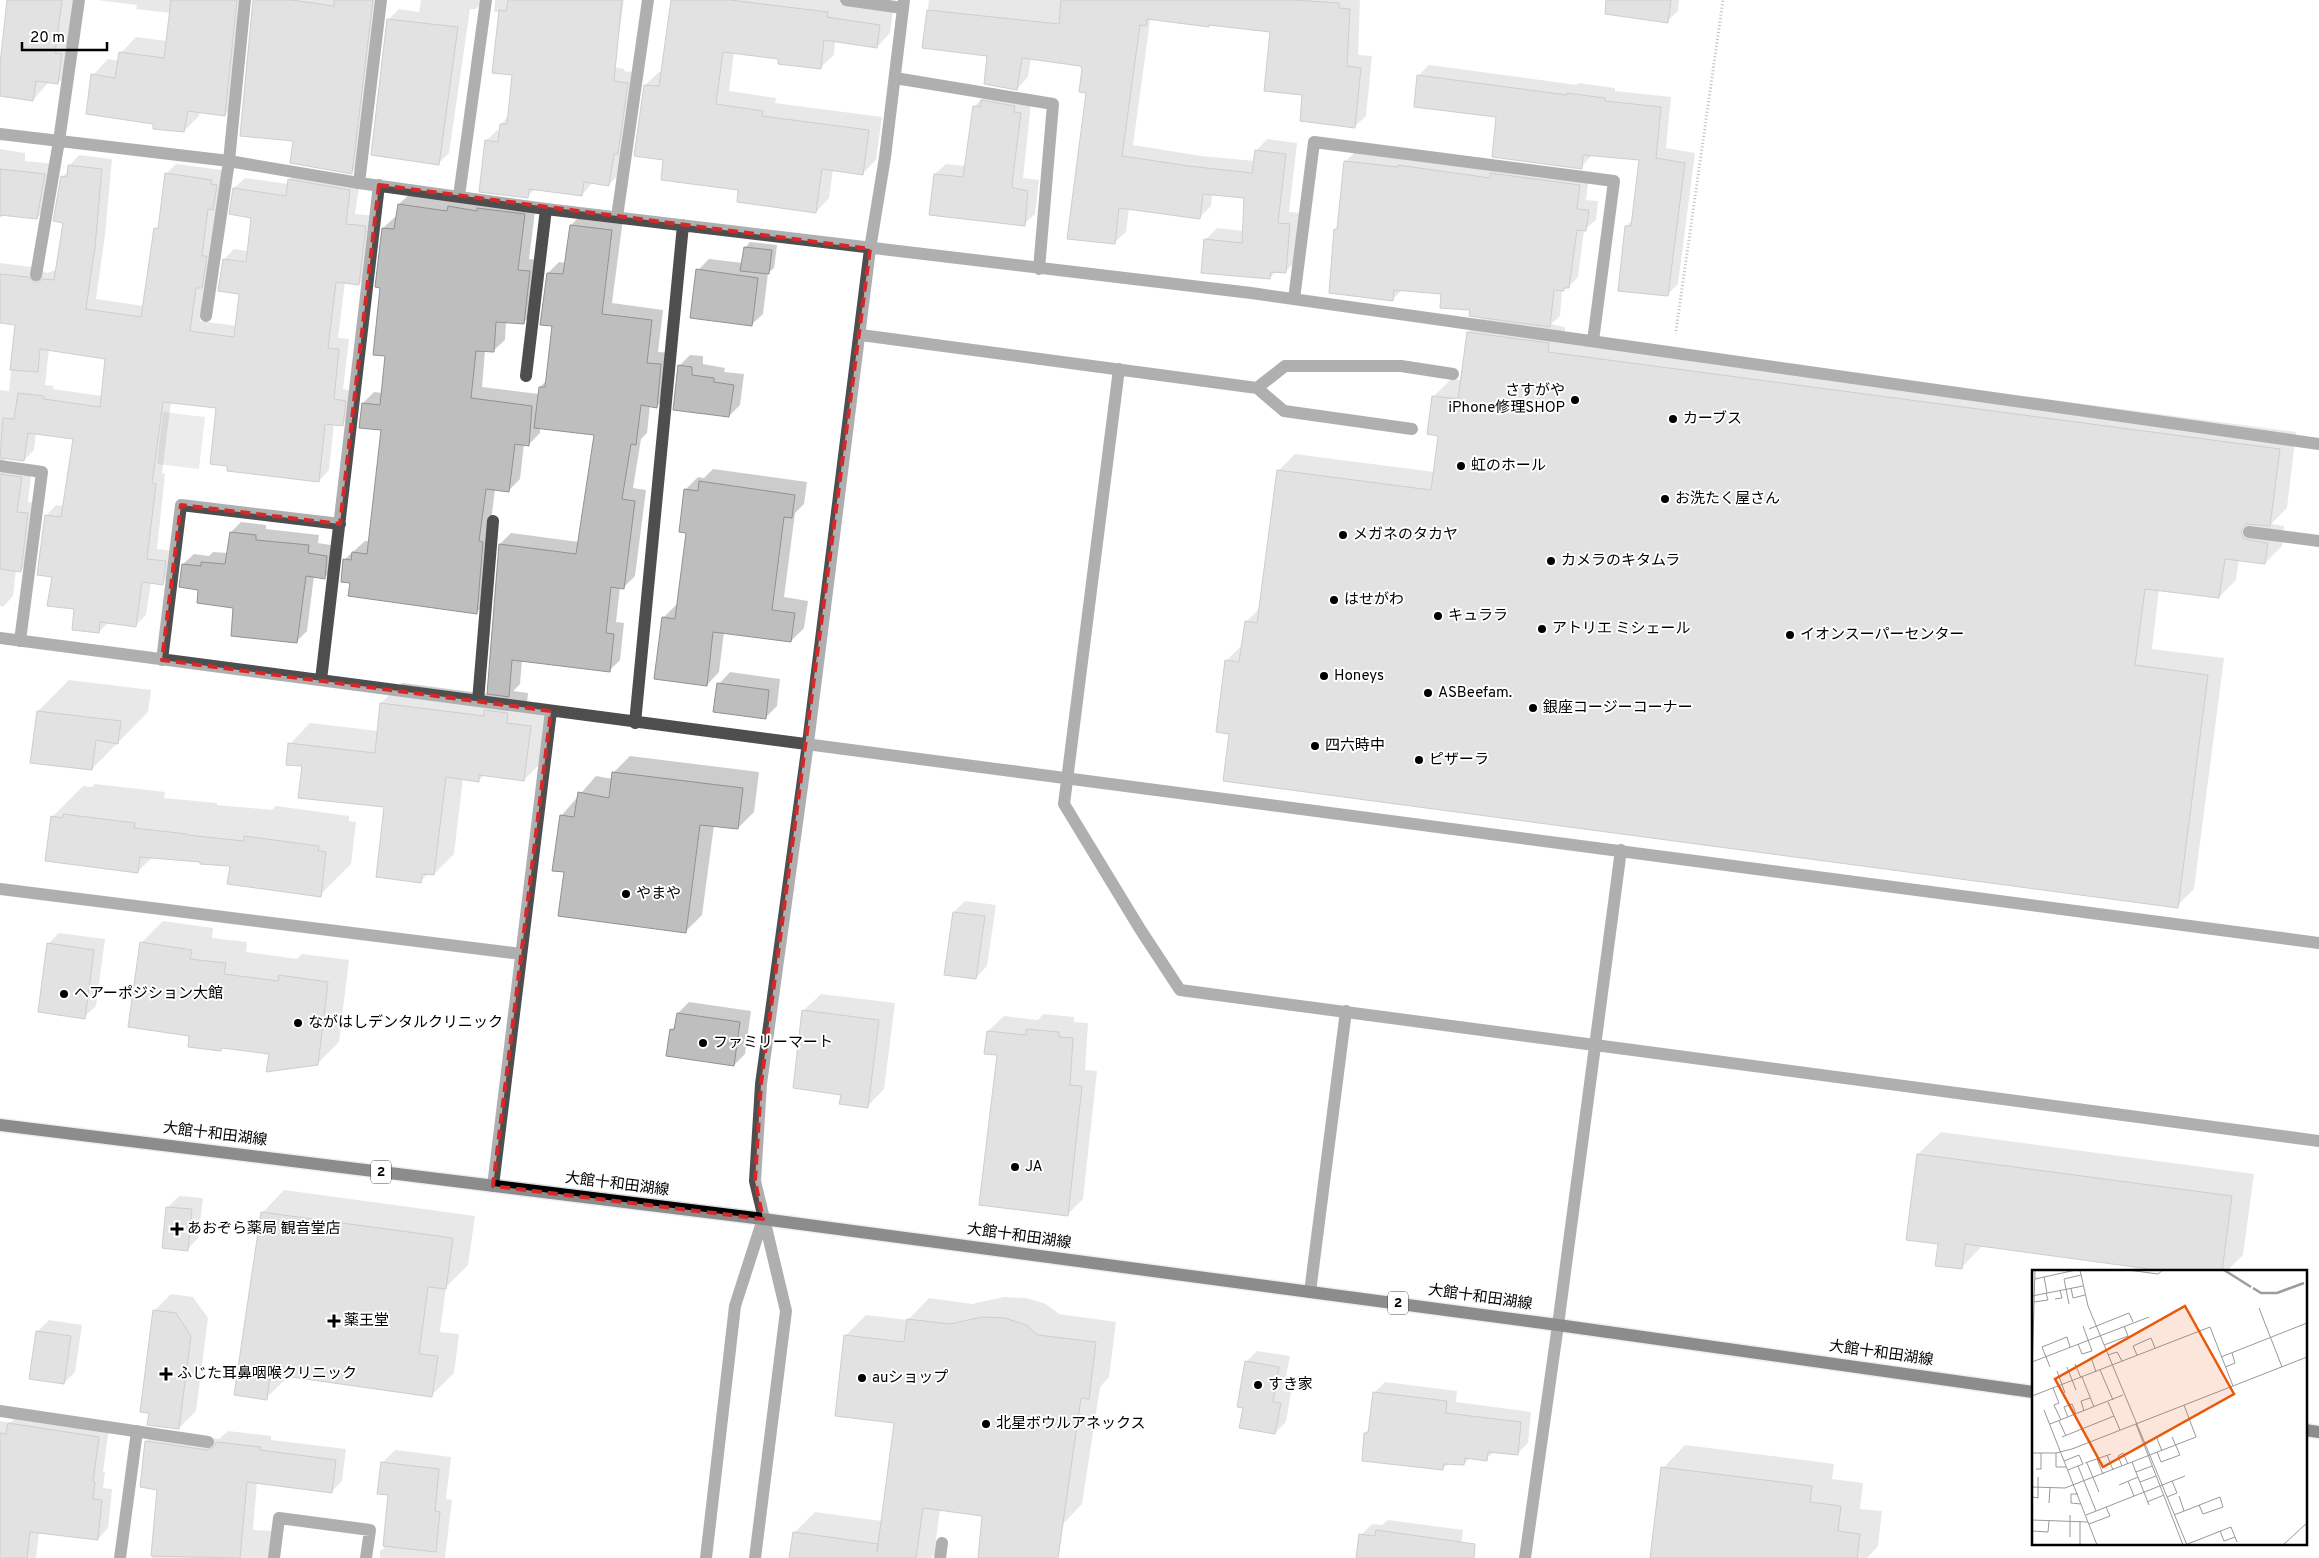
<svg xmlns="http://www.w3.org/2000/svg" width="2319" height="1558" font-family="Overpass,'Noto Sans JP',sans-serif">
<style>
.green{fill:#d5d5d5}
.shadow{fill:#0003;fill-rule:evenodd}
.building{fill:#bebebe;stroke:#929292}
.lines{fill:none;stroke-linecap:round;stroke-linejoin:round}
.major-casing{stroke:#dbdbdb;stroke-width:15}
.path{stroke:#707070;stroke-width:3;stroke-dasharray:1 2.5;stroke-linecap:butt}
.minor{stroke:#4e4e4e;stroke-width:12}
.major{stroke:#000;stroke-width:12}
.marked{fill:none;stroke:#d62828;stroke-width:4;stroke-dasharray:10 6;stroke-linejoin:round}
.poi-dot{fill:#000;stroke:#fff;stroke-width:2}
.labels{text-anchor:middle;dominant-baseline:central;stroke-width:4;stroke-linejoin:round;paint-order:stroke}
.shield{fill:#fff;stroke:#4c4c4c;stroke-width:1}
.shield-label{font-size:14px;font-weight:bold;fill:#000}
.poi-label{font-size:15px;fill:#000;stroke:#fff;text-anchor:start}
.street-label{font-size:15px;fill:#000;stroke:#fff}
.inset-river{fill:none;stroke:#9c9c9c;stroke-width:2.5}
.inset-road{fill:none;stroke:#999;stroke-width:1}
.view{fill:#e8590c;fill-opacity:0.15;stroke:#e8590c;stroke-width:2.5}
.inset-edge{fill:none;stroke:#000;stroke-width:2.5}
</style>
<rect width="100%" height="100%" fill="#fff"/>
<path class="green" d="M163,412L205,417L199,469L157,464Z"/>
<path class="shadow" d="M7,0H75L73,68L58,83L49,82L33,100L0,95Z
M97,0H250L240,99L225,115L200,111L199,116L184,131L155,123L93,75L108,59L119,61L121,53L136,37L167,41L171,13L136,9L137,5Z
M254,0H386L367,157L352,172L294,140Z
M421,0H485L476,9H470L449,153L439,163L388,20L399,9L419,12Z
M495,0H624L614,67L624,69V71L638,73L620,174L609,184L593,182L582,195L536,188L527,197L486,141L497,130L500,131L501,124L509,115L513,74L500,12H494Z
M672,0H840V4L893,12L890,33L877,47L835,41L834,55L820,68L780,58L734,52L729,91L776,98L775,103L882,117L876,160L863,173L833,169L829,198L816,212L740,189L665,159L645,85L659,72H662Z
M929,0H1360L1358,55L1372,56L1366,116L1354,127L1303,94L1271,31L1152,18L1150,21L1133,145L1201,156L1255,161L1256,151L1267,139L1297,143L1289,212L1301,213L1297,260L1285,272L1276,271L1270,278L1205,240L1217,228L1244,231L1245,196L1212,194L1211,206L1199,218L1129,208L1126,232L1114,243L1088,91L1080,65L1031,58L1028,77L1017,89L989,55L924,47Z
M1640,0H1679L1678,11L1667,21Z
M1429,65L1577,85L1578,83L1615,88V91L1671,97L1666,148L1695,153L1678,284L1667,295L1626,226L1633,220L1640,159L1592,155L1581,167L1498,116L1418,76Z
M984,96L1031,103L1023,178L1039,180L1035,214L1024,224L935,174L946,164L966,166L974,107Z
M0,149L25,153V161L55,164L47,208L37,218L6,214L0,218Z
M1355,152L1589,175L1586,200L1598,201L1596,220L1584,230L1578,277L1568,287L1562,290L1560,316L1551,324L1565,327V336L2296,432L2287,508L2271,524L2284,526L2282,546L2265,563L2239,559L2236,580L2219,597L2159,589L2152,649L2224,658L2194,889L2177,906L1230,733L1226,661L1243,644L1246,622L1260,608L1278,471L1295,454L1434,472L1439,435L1429,433L1434,396L1451,379L1462,380L1468,332L1484,316L1443,293L1402,290L1393,299L1335,230L1339,226L1345,162Z
M79,155L112,159L105,235L96,299L144,306L155,229L159,225L166,174L176,164L222,170L200,321L237,326L240,292L224,259L234,249L248,251L252,217L234,188L245,178L288,184L289,180L299,169L360,180L355,214L376,216L369,273L359,284L345,282L338,338L349,339L343,389L355,391L352,414L342,425L334,424L329,470L319,481L218,406L171,402L162,473L165,474L157,549L176,551L173,573L163,583L151,582L146,615L136,625L109,622L99,632L75,608L53,576L46,516L56,505L64,506L74,438L36,433L34,450L24,460L3,457L6,463L32,467L28,502L38,503L31,560L20,571L16,570L13,596L3,607L0,606V390L9,391L16,324L0,322V263L39,268L46,273L57,270L65,222L62,177L69,171V166ZM49,349L106,358L102,396L53,389L54,386L45,385Z
M411,193L536,203L529,259L541,260L535,311L524,322L506,321L505,340L493,351H485L482,387L539,394L540,387L547,380L554,325L548,273L559,262L566,263L571,225L582,214L623,219L612,303L663,310L658,352L672,353L668,395L657,406L650,405L647,433L641,439L633,488L646,490L635,576L624,587H620L616,622L624,623L620,660L609,671L522,660L520,684L513,691L528,693L527,703L550,706L544,760L524,780L484,775L478,781L463,778L454,854L434,874L429,873L420,882L385,806L303,765L290,744L310,723L378,731L381,703L402,683L488,694L500,544L511,533L579,542L595,433L540,427V433L529,444H524L520,479L508,491L495,489L490,530L488,601L477,612L351,582L345,559L365,541H370L382,429L363,403L374,392L382,393L386,355L381,287L383,228L395,217H397L399,204Z
M750,242L777,245L774,268L768,273L763,314L751,325L698,270L709,259L743,263L745,248Z
M690,355L703,356V364L725,368L724,372L744,374L740,405L729,416L679,366Z
M713,469L807,482L804,504L795,513L784,597L808,601L804,628L791,641L724,632L719,672L707,685L663,618L676,605H678L687,532L685,490L698,477L704,478Z
M241,522L266,525V529L319,535L318,543L337,546L335,567L324,578L314,576L307,631L296,642L200,589L183,564L194,554L209,556L213,552L228,553L231,532Z
M730,672L780,679L777,706L765,718L719,684Z
M69,680L151,690L148,712L92,769L38,711Z
M630,756L759,772L754,812L738,828L714,825L702,915L686,931L565,871L561,816L596,776L613,779L614,772Z
M95,784L165,792L164,798L217,803V805L272,810L276,806L349,816V821L356,822L351,864L320,895L231,865L153,857L137,872L52,817L83,786L92,787Z
M965,901L996,905L987,966L976,978L954,912Z
M163,921L213,928L212,938L247,942L246,952L297,959L302,954L349,960L339,1042L317,1064L270,1052L224,1047L221,1050L191,1034L141,943Z
M59,933L105,939L96,1006L84,1017L48,944Z
M821,994L895,1003L884,1089L867,1107L842,1093L803,1011Z
M689,1002L751,1011L745,1054L734,1065L671,1030L676,1025L678,1013Z
M1043,1014L1074,1017V1022L1088,1023L1085,1070L1097,1071L1083,1199L1068,1214L988,1031L1004,1016L1038,1020Z
M1941,1132L2254,1174L2243,1255L2226,1272H2180L1983,1245L1961,1268L1939,1243L1918,1154Z
M284,1190L475,1216L468,1265L446,1287L440,1332L459,1334L454,1373L432,1395L289,1376L266,1398L262,1213Z
M179,1196L203,1198L198,1238L187,1250L168,1207Z
M171,1294L193,1297L208,1318L196,1411L179,1428L150,1412L154,1311Z
M1004,1297L1026,1298L1046,1304L1059,1314L1116,1322L1109,1377L1100,1387L1082,1504L1062,1525L1036,1558H979L983,1515L940,1509L934,1555L931,1558H791L794,1533L815,1512L882,1521L895,1421L845,1336L866,1315L908,1320L929,1298L972,1304Z
M49,1320L82,1325L75,1372L64,1383L37,1332Z
M1257,1351L1290,1356L1283,1391L1291,1392L1286,1422L1275,1433L1244,1407L1246,1362Z
M1385,1382L1457,1391L1456,1402L1531,1412L1528,1443L1517,1454L1495,1451L1486,1459L1470,1458L1464,1464L1449,1463L1443,1468L1365,1433L1370,1428L1374,1393Z
M20,1413L109,1427L103,1472H105L103,1488L112,1489L108,1528L98,1539L39,1532L36,1558H0V1421L10,1423Z
M158,1430L219,1439L228,1431L271,1436V1440L346,1449L342,1481L331,1492L257,1482L253,1530L272,1531L269,1558H152L158,1489L147,1441Z
M1685,1445L1834,1464L1832,1479L1863,1483L1860,1509L1882,1511L1878,1546L1867,1558H1651L1663,1468Z
M395,1450L451,1457L446,1499L452,1500L445,1558H380V1551L385,1547L389,1494L382,1463Z
M1388,1520L1463,1530L1459,1558H1357L1361,1535L1372,1524L1382,1525Z"/>
<path class="building" d="M7,0H62L55,53L62,54L58,84L36,81L33,101L0,96V64Z
M171,0H237L225,116L188,111L184,132L153,129V124L86,114L91,74L115,78L119,52L164,58Z
M253,0H292L334,6V0H373L352,174L290,163L293,141L240,136Z
M508,0H622L614,81L628,83L618,154H614L609,186L584,182L582,196L529,189L528,198L479,192L485,140L498,142L500,124H507L512,75L492,73L499,10L506,11Z
M671,0H730L828,12L827,17L880,25L877,48L824,40L821,69L778,64V59L723,52L716,104L763,111L762,116L869,130L863,175L822,169L816,213L737,202L738,190L661,180L663,160L634,156L644,85L659,86Z
M1061,0H1294L1339,3V8L1350,9L1347,66L1361,68L1355,128L1300,121L1302,95L1264,91L1270,32L1209,25V27L1147,19L1146,26L1140,25L1122,156L1189,166L1252,173L1255,150L1286,154L1278,223L1290,224L1286,273L1271,272L1270,279L1201,273L1204,239L1242,243L1244,198L1203,194L1200,219L1119,208L1115,244L1067,239L1086,93L1079,92L1082,68L1080,66L1022,58L1017,90L984,84L987,56L922,48L927,10L1059,24Z
M1606,0H1671L1668,23L1605,14Z
M387,19L458,27L439,165L371,155Z
M1417,75L1567,95V93L1605,98V101L1661,107L1656,158L1685,163L1668,296L1618,291L1625,226H1631L1639,160L1583,155L1582,169L1492,157L1496,117L1414,107Z
M981,100L1015,106L1014,112L1021,113L1012,183L1013,188L1028,191L1025,226L929,215L934,174L963,177L973,106L980,107Z
M1344,161L1398,167V165L1490,178V173L1580,185L1577,209L1589,210L1586,231L1577,230L1569,288H1564V291L1554,290L1550,327L1469,316L1470,310L1440,308L1441,294L1394,290L1393,301L1329,293L1334,229H1337Z
M68,165L102,169L95,247L86,309L141,317L154,228L158,229L165,173L212,180L211,184L217,185L213,210L208,209L202,256H207L202,288H196L190,331L234,337L239,294L218,291L223,259L246,262L251,218L229,214L233,188L286,196L288,179L350,190L346,224L366,226L359,285L336,282L328,348L339,349L334,399L346,401L343,426L325,424L319,482L227,471V466L210,464L216,408L163,402L152,483L156,484L147,559L166,561L163,585L142,582L136,627L100,622L99,633L72,630L74,609L47,606L52,577L37,575L45,515L61,517L73,439L28,433L24,461L0,458L3,418L14,419L18,393L44,396V399L100,407L105,359L40,349L38,372L10,370L15,325L0,323V274L28,277L35,283L43,279L54,280L63,223L53,221L61,176L67,177Z
M0,169L45,174L37,219L0,215Z
M398,204L447,211L448,206L477,211V208L525,214L518,270L530,271L524,324L496,322L494,352L476,351L471,398L532,406L529,446L515,444L509,492L486,489L479,541L483,542L477,614L348,596L350,583L341,582L343,559L351,560L352,552L367,554L381,430L359,428L362,403L380,405L385,356L373,355L380,288L375,287L382,228L394,229Z
M570,225L612,230L602,314L652,320L647,363L661,364L657,408L641,405L636,445L631,444L622,499L635,501L624,589L611,587L606,633L614,634L610,672L512,660L509,697L487,694L499,544L576,554L594,435L534,428L539,387H545L552,326L540,325L547,273L563,274Z
M744,247L772,250L769,274L740,271Z
M696,269L758,278L752,326L690,318Z
M1467,332L1549,343L1548,352L2280,449L2270,526L2246,524L2241,531L2244,539L2268,543L2265,564L2225,559L2219,598L2145,589L2135,665L2208,675L2178,908L1223,781L1229,734L1216,732L1225,660L1239,662L1245,621L1257,623L1277,470L1431,490L1438,436L1427,434L1432,396L1458,399Z
M678,365L692,367V375L714,378V382L734,385L729,417L673,410Z
M0,474L22,477L17,512L28,513L21,572L0,569Z
M699,481L795,495L792,518L784,517L772,610L795,613L791,642L713,632L707,686L654,679L662,617L675,619L686,533L679,532L684,489L698,491Z
M230,532L256,535V540L309,545L308,553L327,556L325,579L306,576L297,643L231,636L233,608L197,603L198,590L179,587L182,564L201,566V562L225,564Z
M717,683L769,690L766,719L713,712Z
M380,703L484,716V710L508,713L507,723L531,726L524,781L479,775V782L446,777L434,875L422,874L421,883L376,877L384,807L298,798L302,766L286,765L288,743L375,753Z
M37,711L121,721L118,744L96,740L92,770L30,763Z
M612,772L743,788L738,829L700,825L686,933L558,916L564,872L552,871L560,815L574,817L578,792L609,798Z
M63,814L135,823L134,828L187,834V835L244,841V836L319,846L318,851L326,852L321,897L227,884L230,866L200,864V862L140,857L138,873L45,861L51,816L63,818Z
M953,912L985,916L976,979L944,975Z
M140,942L192,950L190,959L226,963L224,974L278,981L279,975L328,982L318,1065L266,1072L269,1054L222,1048L221,1051L188,1047L189,1036L128,1027Z
M47,943L94,950L85,1019L38,1012Z
M802,1010L879,1020L868,1108L839,1104L841,1095L793,1088Z
M677,1013L740,1022L734,1066L666,1056L670,1029L674,1030Z
M1026,1029L1059,1032V1037L1073,1038L1070,1085L1082,1086L1068,1216L979,1205L997,1055L984,1054L987,1031L1026,1035Z
M1917,1154L2232,1196L2222,1272H2171L1965,1244L1962,1269L1935,1266L1938,1244L1906,1240Z
M166,1207L192,1209L188,1251L162,1248Z
M261,1212L453,1238L446,1289L428,1287L419,1354L438,1356L432,1397L270,1374L267,1400L234,1395Z
M153,1310L176,1313L191,1336L179,1429L147,1425L149,1413L140,1412Z
M982,1317L1005,1318L1026,1325L1038,1335L1096,1342L1089,1399L1081,1398L1058,1558H978L982,1516L923,1508L916,1558H789L793,1532L878,1544L877,1552L894,1423L835,1416L844,1335L904,1342L907,1319L950,1324Z
M36,1331L71,1336L64,1384L29,1379Z
M1245,1361L1279,1367L1273,1402L1281,1403L1275,1434L1239,1428L1243,1408L1237,1407Z
M1373,1392L1447,1401L1446,1413L1521,1422L1518,1455L1488,1452L1487,1461L1465,1458L1464,1465L1444,1464L1443,1470L1362,1461L1364,1433H1368Z
M8,1423L99,1437L93,1482H95L93,1499L102,1500L98,1540L30,1532L27,1558H0V1433L6,1434Z
M145,1441L207,1450L214,1447L216,1442L261,1447L260,1450L336,1460L332,1493L247,1482L240,1558L151,1556L157,1490L140,1487Z
M381,1462L439,1469L435,1511L440,1512L436,1552L383,1546L388,1495L377,1494Z
M1661,1467L1812,1486L1810,1502L1841,1506L1838,1531L1860,1534L1857,1558H1650Z
M1376,1530L1475,1544L1474,1558H1356L1359,1534L1375,1536Z"/>
<g class="lines">
<g class="major-casing">
<path id="major" d="M0,1125L763,1219L1558,1325L2033,1392
M2305,1430L2319,1432"/>
</g>
<path class="path" d="M1676,331L1723,0"/>
<path class="minor" d="M846,0L903,8
M895,78L1053,104L1039,269
M0,134L229,161L359,183L546,209L1251,293L2319,444
M359,183L381,0
M459,196L486,0
M617,217L648,0
M36,275L59,141L79,0
M1294,299L1314,142L1614,181L1593,341
M206,316L229,161L245,0
M861,335L1257,388L1284,411L1412,429
M1119,369L1064,804L1140,929L1180,990L2319,1141
M526,376L546,209
M1257,388L1285,366H1401L1453,374
M0,466L42,472L20,641
M2249,532L2319,541
M0,638L2319,943
M162,660L181,505L340,524
M321,680L379,185
M478,701L493,521
M635,723L683,225
M0,889L521,954
M493,1186L551,711
M1310,1292L1346,1011
M0,1411L208,1442
M120,1558L137,1431
M274,1558L279,1518L370,1530L366,1558
M706,1558L735,1306L763,1219
M755,1558L786,1311L755,1181L761,1084L808,743L870,249L885,157L904,0
M940,1558L942,1543
M1525,1558L1558,1325L1621,850"/>
<use href="#major" class="major"/>
</g>
<path d="M0 0H2319V1558H0ZM379,185L870,249L761,1084L755,1181L763,1219L493,1186L551,711L162,660L181,505L340,524Z" fill="#fff" fill-opacity=".55" fill-rule="evenodd"/>
<path class="marked" d="M379,185L870,249L761,1084L755,1181L763,1219L493,1186L551,711L162,660L181,505L340,524Z"/>
<g class="poi-dot">
<circle cx="1575" cy="400" r="5"/>
<circle cx="1673" cy="419" r="5"/>
<circle cx="1461" cy="466" r="5"/>
<circle cx="1665" cy="499" r="5"/>
<circle cx="1343" cy="535" r="5"/>
<circle cx="1551" cy="561" r="5"/>
<circle cx="1334" cy="600" r="5"/>
<circle cx="1438" cy="616" r="5"/>
<circle cx="1542" cy="629" r="5"/>
<circle cx="1790" cy="635" r="5"/>
<circle cx="1324" cy="676" r="5"/>
<circle cx="1428" cy="693" r="5"/>
<circle cx="1533" cy="708" r="5"/>
<circle cx="1315" cy="746" r="5"/>
<circle cx="1419" cy="760" r="5"/>
<circle cx="626" cy="894" r="5"/>
<circle cx="64" cy="994" r="5"/>
<circle cx="298" cy="1023" r="5"/>
<circle cx="703" cy="1043" r="5"/>
<circle cx="1015" cy="1167" r="5"/>
<path d="M174.5 1221.5h5v5h5v5h-5v5h-5v-5h-5v-5h5z"/>
<path d="M331.5 1313.5h5v5h5v5h-5v5h-5v-5h-5v-5h5z"/>
<path d="M163.5 1366.5h5v5h5v5h-5v5h-5v-5h-5v-5h5z"/>
<circle cx="862" cy="1378" r="5"/>
<circle cx="1258" cy="1385" r="5"/>
<circle cx="986" cy="1424" r="5"/>
</g>
<g class="labels">
<g class="shield">
<rect x="371" y="1160.5" width="20" height="23" rx="4"/>
<rect x="1388" y="1291.5" width="20" height="23" rx="4"/>
</g>
<g class="shield-label">
<text x="381" y="1172">2</text>
<text x="1398" y="1303">2</text>
</g>
<g class="poi-label">
<text x="1565" y="391" text-anchor="end">さすがや<tspan x="1565" dy="17">iPhone修理SHOP</tspan></text>
<text x="1683" y="419">カーブス</text>
<text x="1471" y="466">虹のホール</text>
<text x="1675" y="499">お洗たく屋さん</text>
<text x="1353" y="535">メガネのタカヤ</text>
<text x="1561" y="561">カメラのキタムラ</text>
<text x="1344" y="600">はせがわ</text>
<text x="1448" y="616">キュララ</text>
<text x="1552" y="629">アトリエ ミシェール</text>
<text x="1800" y="635">イオンスーパーセンター</text>
<text x="1334" y="676">Honeys</text>
<text x="1438" y="693">ASBeefam.</text>
<text x="1543" y="708">銀座コージーコーナー</text>
<text x="1325" y="746">四六時中</text>
<text x="1429" y="760">ピザーラ</text>
<text x="636" y="894">やまや</text>
<text x="74" y="994">ヘアーポジション大館</text>
<text x="308" y="1023">ながはしデンタルクリニック</text>
<text x="713" y="1043">ファミリーマート</text>
<text x="1025" y="1167">JA</text>
<text x="187" y="1229">あおぞら薬局 観音堂店</text>
<text x="344" y="1321">薬王堂</text>
<text x="177" y="1374">ふじた耳鼻咽喉クリニック</text>
<text x="872" y="1378">auショップ</text>
<text x="1268" y="1385">すき家</text>
<text x="996" y="1424">北星ボウルアネックス</text>
</g>
<g class="street-label">
<text transform="translate(215 1135) rotate(7)">大館十和田湖線</text>
<text transform="translate(617 1185) rotate(7)">大館十和田湖線</text>
<text transform="translate(1019 1237) rotate(8)">大館十和田湖線</text>
<text transform="translate(1480 1298) rotate(8)">大館十和田湖線</text>
<text transform="translate(1881 1354) rotate(8)">大館十和田湖線</text>
</g>
</g>
<g transform="translate(2032 1270)">
<rect width="275" height="275" fill="#fff"/>
<path class="inset-river" d="M192,0L219,17M221,18L229,23H245L272,13"/>
<path class="inset-road" d="M48,0L56,36L155,275M96,0L126,4L131,0M12,7L15,23M3,9L44,0M39,18L41,28L53,25M34,19L32,9L49,5M34,19L37,34M0,26L51,16M23,29L30,28L28,20M2,32L16,30L14,23M227,38L250,97M57,59L97,43L101,52M46,74L50,84L60,81L51,56M72,75L96,66L92,56M76,85L85,82L90,91M105,85L101,76L119,68L123,78M59,87L64,102M189,87L275,53M0,92L117,47M43,94L49,108M18,97L10,77L35,67L38,77M35,97L44,120M193,97L203,93L200,83M68,100L81,130M25,101L33,123M0,104L3,0M50,107L62,137M21,118L27,133L22,135L29,150M0,126L178,57L201,116M76,132L88,160M12,140L65,275M52,141L49,131L58,128M36,147L32,137L40,134L44,144M27,151L34,166M18,154L91,125M104,154L151,275M124,166L130,181M30,167L82,146M125,182L129,192L148,185L140,167M0,183H24L40,179L275,87M24,183V197H34M75,185L81,200M65,189L71,204M32,191L47,185L51,194L36,200M100,192L117,235M53,193L79,184M55,193L67,222M46,196L64,241M90,196L86,186L91,183L96,194M4,199H9V183M104,202L120,196M96,211L102,226M108,212L124,206M87,215L106,207M0,217L33,218L164,167L152,135M46,224H39V233L49,234M147,226L152,241M0,227L6,228V207M135,227L145,223L140,211M115,232L132,225M17,233L18,218M54,245L153,206M142,245L188,227L191,237L171,244L167,235M0,250L56,252M57,254L78,246L74,237M0,261L16,262L17,251M188,261L192,271L203,267M38,267V245M48,275V251M153,275L199,257L205,272M251,275L275,253"/>
<path class="view" d="M153,36L202,124L71,197L23,109Z"/>
<rect width="275" height="275" class="inset-edge"/>
</g>
<path d="M22 42v8h85v-8" fill="none" stroke="#000000" stroke-width="2.5"/>
<text x="30" y="42" font-size="15" fill="#000000" stroke="#ffffff" stroke-width="4" paint-order="stroke">20 m</text>
</svg>
